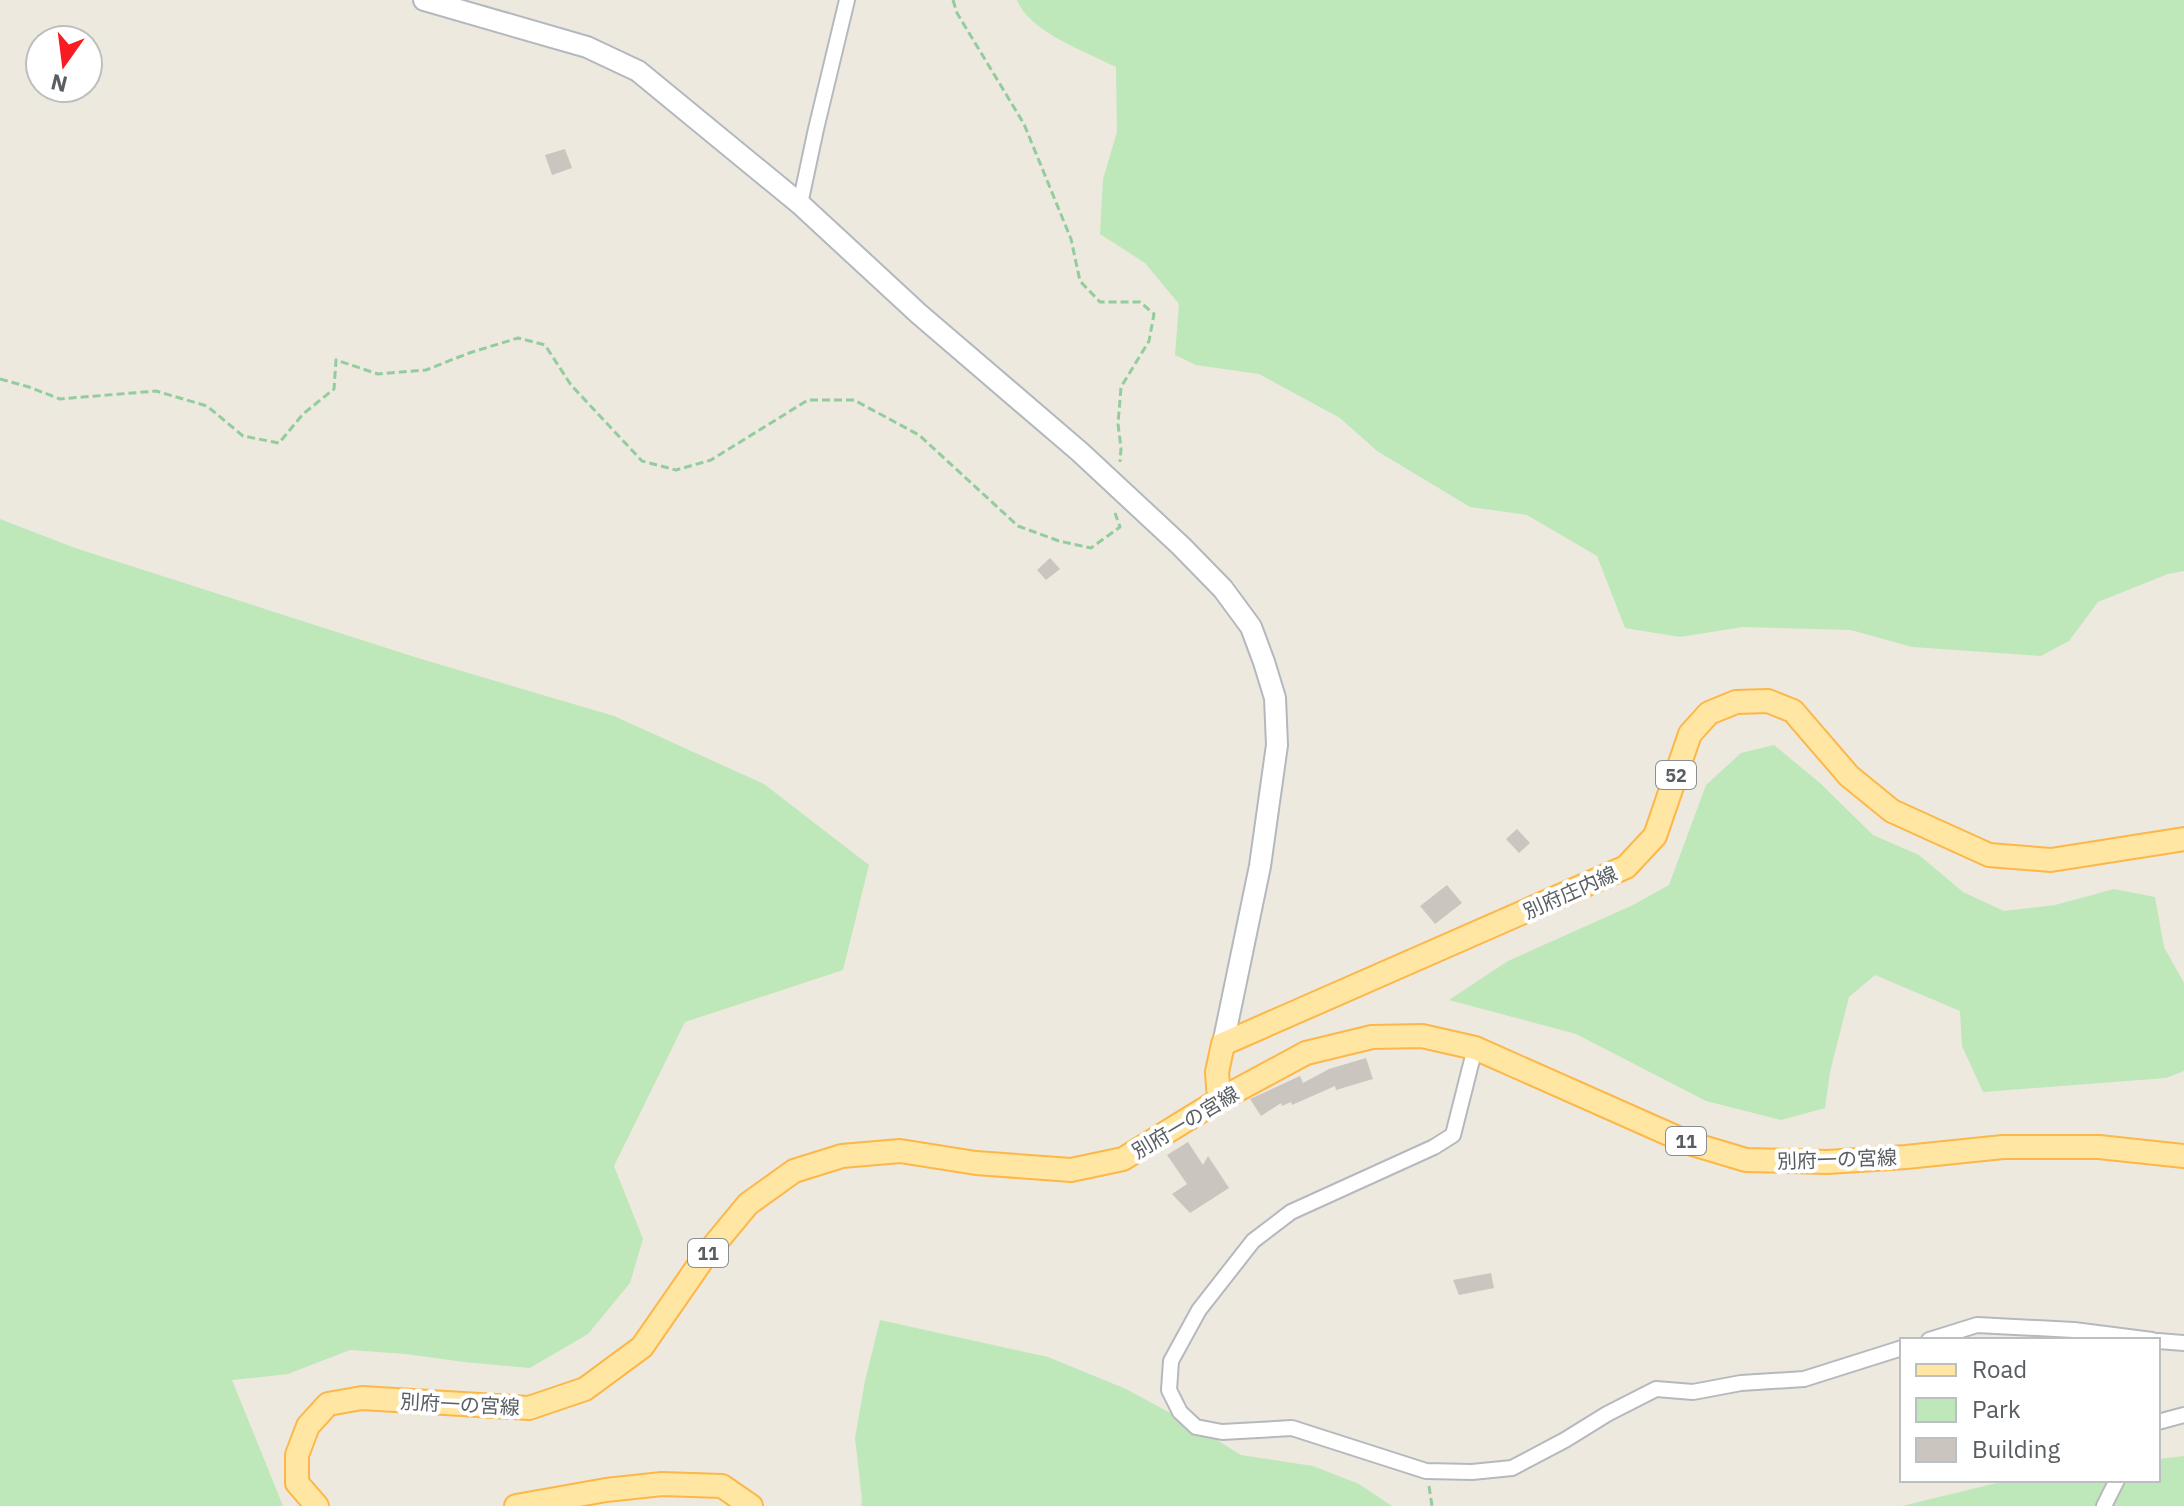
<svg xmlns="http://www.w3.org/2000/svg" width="2184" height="1506" font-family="'IBM Plex Sans','Noto Sans JP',sans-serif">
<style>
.green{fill:#bee8b9}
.building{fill:#cac5be}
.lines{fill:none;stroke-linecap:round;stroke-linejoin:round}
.street-casing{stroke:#b5b9be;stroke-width:18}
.secondary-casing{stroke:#b3b8be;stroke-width:24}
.primary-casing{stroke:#fdb748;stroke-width:26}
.path{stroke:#93cc9d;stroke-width:3;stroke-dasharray:8 4;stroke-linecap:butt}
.street{stroke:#fff;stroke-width:14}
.secondary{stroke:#fff;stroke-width:20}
.primary{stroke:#ffe6a2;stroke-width:22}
.labels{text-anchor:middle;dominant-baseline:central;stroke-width:8;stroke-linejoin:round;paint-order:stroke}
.shield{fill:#fff;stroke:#8a8e91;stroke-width:2}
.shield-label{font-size:18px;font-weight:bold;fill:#585e62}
.street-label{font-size:20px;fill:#585e62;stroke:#fff}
</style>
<rect width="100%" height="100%" fill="#ede9df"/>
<path class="green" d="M1017,0H2184V571L2168,574L2098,602L2069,641L2041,656L1912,647L1851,630L1743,627L1680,637L1625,628L1597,556L1527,515L1470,507L1377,451L1340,418L1259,374L1196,365L1175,355L1179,304L1145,263L1100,234L1103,179L1117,132L1116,67C1087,52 1029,32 1017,0Z
M0,519L75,548L421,659L614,716L764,784L869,865L843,970L685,1022L614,1166L643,1239L630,1283L588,1334L530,1368L464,1362L406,1354L350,1350L288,1374L232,1380L283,1506H0Z
M1774,745L1820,783L1873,835L1919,855L1963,892L2004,911L2055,905L2114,889L2155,897L2164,947L2184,983V1071L2166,1078L1983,1092L1962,1046L1960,1011L1875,975L1849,997L1830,1072L1825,1108L1781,1120L1706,1101L1576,1034L1449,1000L1508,961L1633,905L1669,885L1706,785L1741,753Z
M880,1320L1048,1357L1126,1389L1196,1427L1241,1455L1313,1466L1359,1484L1392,1506H861L862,1499L855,1438L865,1381Z
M2184,1456V1506H1902L2009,1480H2158V1459Z"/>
<path class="building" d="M565,149L572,168L552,175L545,155Z
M1050,558L1060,569L1046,580L1037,570Z
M1517,829L1530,843L1519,853L1506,839Z
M1447,885L1462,903L1435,924L1420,906Z
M1366,1058L1373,1079L1336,1090L1335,1086L1292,1105L1291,1102L1282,1106L1281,1103L1261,1116L1250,1099L1300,1076L1303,1083L1329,1069Z
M1188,1142L1203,1165L1208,1156L1229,1188L1190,1213L1172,1194L1187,1184L1167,1155Z
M1491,1273L1494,1288L1459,1295L1453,1280Z"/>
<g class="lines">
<g class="street-casing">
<path id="street" d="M800,204L816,129L847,0
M1475,1048L1453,1135L1434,1147L1291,1212L1253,1241L1199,1310L1171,1361L1169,1390L1180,1412L1196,1427L1222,1432L1292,1428L1426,1471L1472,1472L1512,1468L1565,1440L1607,1414L1656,1389L1693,1392L1741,1383L1804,1379L1902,1348
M1929,1340L1977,1325L2074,1330L2152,1340
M2158,1341L2184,1343
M2158,1422L2184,1415
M2104,1506L2117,1480"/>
</g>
<g class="secondary-casing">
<path id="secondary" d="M424,0L587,47L638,71L800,204L919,314L1080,452L1181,546L1223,589L1251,627L1264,662L1275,698L1277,745L1260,866L1223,1044"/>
</g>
<g class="primary-casing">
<path id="primary" d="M1219,1100L1217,1072L1223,1044L1626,867L1655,836L1690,734L1709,713L1736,702L1768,701L1793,711L1849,776L1892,811L1989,855L2051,860L2184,839
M317,1506L297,1483V1455L308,1426L328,1404L362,1398L529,1408L585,1389L642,1347L705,1256L748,1204L794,1171L842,1156L900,1151L976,1163L1071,1170L1123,1159L1219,1100L1306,1053L1372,1037L1422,1036L1475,1048L1689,1143L1746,1160L1827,1162L1906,1157L2003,1147H2099L2184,1156
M516,1506L606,1490L662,1484L722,1486L751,1506"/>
</g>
<path class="path" d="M953,0L957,13L1024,124L1071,239L1080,281L1100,302H1140L1154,314L1149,341L1121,387L1118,424L1121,448L1120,462
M0,379L29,387L60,399L156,391L207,406L243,436L279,443L303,414L334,389L336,360L378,374L426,370L469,353L518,338L545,345L571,385L642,461L676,470L711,460L808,400H854L919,435L1018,526L1059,541L1091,548L1120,527L1115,513
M1429,1486L1432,1506"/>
<use href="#street" class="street"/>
<use href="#secondary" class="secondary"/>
<use href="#primary" class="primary"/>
</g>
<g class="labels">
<g class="shield">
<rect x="1656" y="761" width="40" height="28" rx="6"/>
<rect x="1666" y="1127" width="40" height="28" rx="6"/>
<rect x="688" y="1239" width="40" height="28" rx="6"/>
</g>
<g class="shield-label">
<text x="1676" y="775">52</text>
<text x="1686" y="1141">11</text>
<text x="708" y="1253">11</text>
</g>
<g class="street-label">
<text transform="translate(1570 892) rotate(-24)">別府庄内線</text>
<text transform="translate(1185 1122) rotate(-31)">別府一の宮線</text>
<text transform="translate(1837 1159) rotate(-2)">別府一の宮線</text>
<text transform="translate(460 1404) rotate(3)">別府一の宮線</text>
</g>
</g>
<rect x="1900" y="1338" width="260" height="144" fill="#ffffff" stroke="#bcbfc0" stroke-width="2"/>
<rect x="1916" y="1364" width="40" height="12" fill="#ffe6a2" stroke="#bcbfc0" stroke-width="2"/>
<text x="1972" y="1378" font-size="24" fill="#585e62">Road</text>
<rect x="1916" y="1398" width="40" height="24" fill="#bee8b9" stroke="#bcbfc0" stroke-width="2"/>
<text x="1972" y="1418" font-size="24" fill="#585e62">Park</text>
<rect x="1916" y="1438" width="40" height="24" fill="#cac5be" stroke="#bcbfc0" stroke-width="2"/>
<text x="1972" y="1458" font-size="24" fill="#585e62">Building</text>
<g transform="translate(64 64) rotate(194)"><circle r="38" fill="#ffffff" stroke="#bcbfc0" stroke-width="2"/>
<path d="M0-6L14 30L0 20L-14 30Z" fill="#f81b21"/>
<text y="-12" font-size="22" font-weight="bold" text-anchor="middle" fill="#585e62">N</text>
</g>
</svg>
